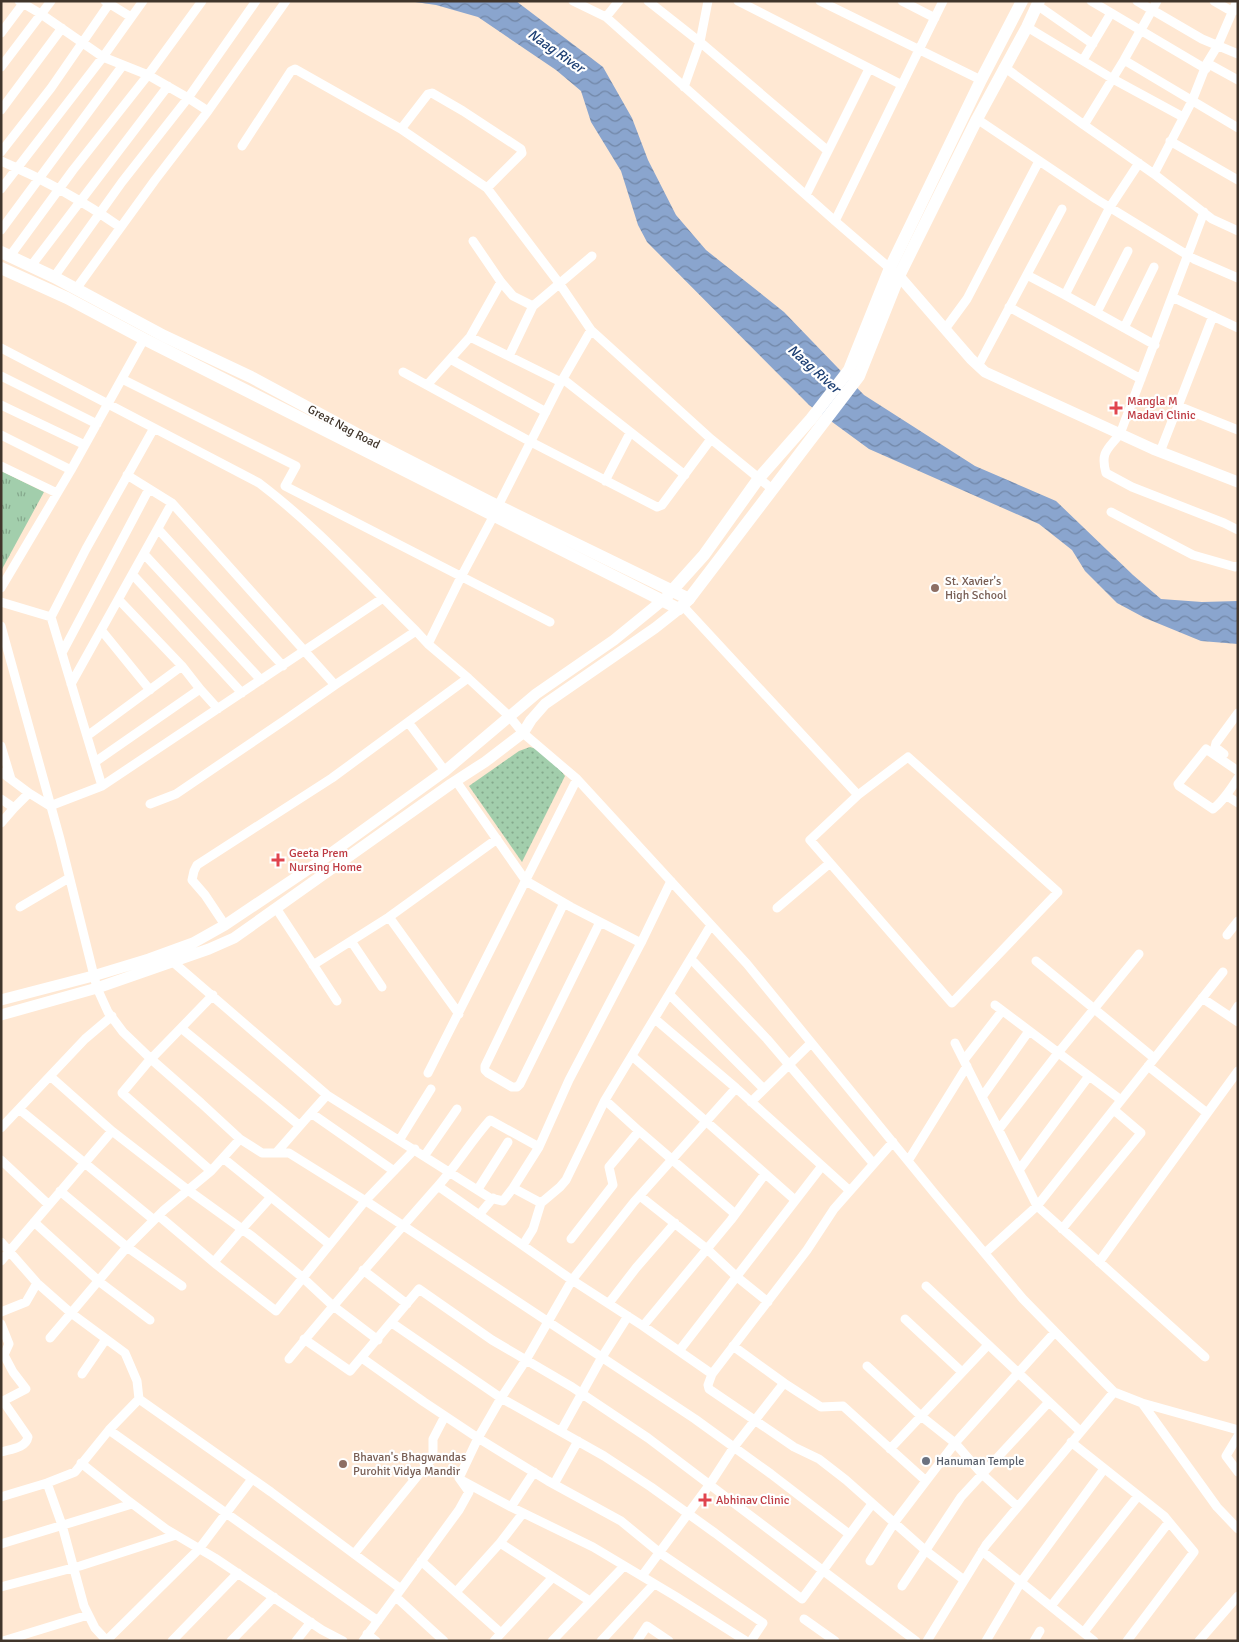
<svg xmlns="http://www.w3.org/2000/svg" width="1239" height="1642" font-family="Signika,sans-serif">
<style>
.grass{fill:url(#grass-dots)}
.park{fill:url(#park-tufts)}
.water{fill:url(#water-waves)}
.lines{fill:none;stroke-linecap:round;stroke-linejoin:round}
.minor{stroke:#fff;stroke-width:9}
.tertiary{stroke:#fff;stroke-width:11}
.secondary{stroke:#fff;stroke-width:12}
.health-dot{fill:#e0444e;stroke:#fff;stroke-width:2}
.education-dot{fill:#8d6e63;stroke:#fff;stroke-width:2}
.worship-dot{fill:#6b7280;stroke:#fff;stroke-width:2}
.labels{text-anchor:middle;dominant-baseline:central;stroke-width:4.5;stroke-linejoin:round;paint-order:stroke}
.health-label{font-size:12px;fill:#be3a42;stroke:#fff;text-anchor:start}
.street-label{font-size:12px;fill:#40352b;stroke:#fff}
.education-label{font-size:12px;fill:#785e54;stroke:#fff;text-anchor:start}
.worship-label{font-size:12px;fill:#5b616d;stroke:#fff;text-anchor:start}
.water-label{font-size:14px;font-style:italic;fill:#1d3f73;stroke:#fff}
</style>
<defs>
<pattern id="grass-dots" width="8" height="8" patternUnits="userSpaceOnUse" patternTransform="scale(1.25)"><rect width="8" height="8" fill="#a2ceac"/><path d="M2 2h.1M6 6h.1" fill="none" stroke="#85a88c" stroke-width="1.8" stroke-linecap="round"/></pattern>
<pattern id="park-tufts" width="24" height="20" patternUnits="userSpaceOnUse" patternTransform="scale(1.25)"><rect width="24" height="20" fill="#a2ceac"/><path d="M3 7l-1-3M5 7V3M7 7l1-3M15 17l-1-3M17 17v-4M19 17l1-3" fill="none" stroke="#85a88c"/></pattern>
<pattern id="water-waves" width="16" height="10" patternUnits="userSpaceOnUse" patternTransform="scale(1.25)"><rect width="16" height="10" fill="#8aa5ce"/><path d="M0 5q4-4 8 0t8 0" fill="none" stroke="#7287a7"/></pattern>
</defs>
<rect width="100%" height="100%" fill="#ffe8d3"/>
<path class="grass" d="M530,747L546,752L565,776L522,862L469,786L519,751Z"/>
<path class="park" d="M1,471L44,492L1,571Z"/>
<path class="water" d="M408,1H516L603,67L632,118L648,160L676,215L706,250L784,312L864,395L975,466L1056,501L1133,575L1161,599L1202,602L1238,601V644L1201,641L1145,618L1117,603L1085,571L1072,550L1039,524L869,449L809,405L647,242L638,225L621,171L591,122L581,91L556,70L478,17L436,5Z"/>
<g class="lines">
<path class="minor" d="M19,1L41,14L103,57L148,75L202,1
M105,1L131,17
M573,1L606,17L835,221L893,271
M648,1L700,42L828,151
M738,1L902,85
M820,1L981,80
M902,1L935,18
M1091,1L1206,69
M1137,1L1202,39L1238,54
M1214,1L1233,12
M1037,5L1093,44
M606,17L619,1
M1027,27L1113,79L1183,117
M1,33L25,1
M1083,60L1111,13
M1124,60L1238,128
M1207,63L1238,80
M1,67L51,1
M1004,67L1084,125L1124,60L1157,1
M684,87L700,42L708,1
M1,110L62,28
M208,111L286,1
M977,119L1096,199L1194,259L1238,278
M1084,125L1154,174L1192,101L1207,63L1218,45L1237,1
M401,129L428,94L432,93L463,111L521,149L522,153L487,188
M1170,141L1238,180
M242,146L291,71L295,69L401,129L487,188L559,283L591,330L711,439L772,489
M1,152L51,88L109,4
M1,161C43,179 83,201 120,227
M1154,174L1212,219L1238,231
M1,189L103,57L143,1
M806,195L869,69
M1204,212L1120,434C1108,449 1100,452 1106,473L1132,487L1224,523L1238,530
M835,221L943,1
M1,230L123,65
M473,241L501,282L513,296L533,306L592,256
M10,256L73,170L148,75L188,98L122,182L54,277
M31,266L168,86
M1027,275L1065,295L1110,207L1139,163
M76,289L155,180L208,111L188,98L256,1
M1065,295L1155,345
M1172,297L1238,328
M1009,307L1141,379
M1097,312L1128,251
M1213,316L1178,406L1238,430
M1124,328L1154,267
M945,329L967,299L1039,161
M470,337L561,382
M1,348L259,483C316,526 365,581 416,631L335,685L172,503L127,475
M509,356L533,306
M452,360L546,412
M978,366L1062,209
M403,372L531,442L657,507L662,505L711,439
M1,376L97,424
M122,379L296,466L285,486L550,622
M563,379L685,475
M427,385L470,337L501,282
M1,405L85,445
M1,435L71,470
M1160,452L1178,406
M1,466L57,493
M605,481L630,433
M498,506L561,382L591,330
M1111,512L1193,555L1235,567L1238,566
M158,529L283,666
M144,554L261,680
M133,575L242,693
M1,588L71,470L144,339
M119,600L182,666L200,689
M1,602L51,617
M682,605L858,795
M1,626L60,839L97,988L108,1012L123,1032L151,1059L201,1103L240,1139L262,1153H289L369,1203L695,1419L771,1474L849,1534
M102,631L150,690
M428,644L461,577L493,517
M62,653L149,489
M468,678L510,717L523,733L577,779L747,964L935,1194L1023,1299L1105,1383L1114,1392L1142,1403L1238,1430
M71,684L172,503
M408,722L445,771
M87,736L182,666
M1,746L11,779
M1224,754L1215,747L1216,743L1238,713
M908,757L1058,892L952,1003L810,840L858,795Z
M95,762L200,689L218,709
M1238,771L1206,749L1178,784L1179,786L1213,809C1222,802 1231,789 1238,778
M1,772L29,793L50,806L102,786L383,598
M456,781L526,881L571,907L641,943
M102,786L51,617L86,549L154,428
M1227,796L1238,803
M1,799L14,808L29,793
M150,804L176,794L285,720L335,685
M1,823L14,808
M564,903L485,1066V1070L488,1073L512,1087H517L520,1084L600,922
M20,907L69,878
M276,908L337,1001
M777,908L830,863
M389,917L459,1014
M225,925L205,895L192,880L194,871L197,865L332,778L468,678L428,644L416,631
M1227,935L1238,921
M351,941L382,987
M691,959L767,1039L873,1163
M1036,961L1154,1058
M173,962L327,1095L490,1198L503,1201L513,1188L539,1147L569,1080L641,943L671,881
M313,965L389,917L497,839
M670,995L764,1089
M1202,998L1238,1022
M995,1005L1121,1100
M1231,1017L1238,1006
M655,1019L736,1088L850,1191
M181,1028L299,1125
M955,1043L1037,1206L1205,1357
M632,1056L795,1200
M964,1060L1002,1011
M1148,1066L1207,1113
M428,1073L577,779
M50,1076L85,1039L112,1016
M982,1097L1029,1031
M605,1100L639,1131L734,1213
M751,1102L811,1043
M19,1109L154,1220
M311,1113L327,1095
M1,1128L50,1076L112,1131L188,1190L253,1237L302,1277L332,1305L378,1340
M999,1129L1058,1053L1139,954
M400,1139L431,1089
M276,1153L311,1113L394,1171
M425,1155L457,1109
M223,1158L329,1244
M1,1160L49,1205
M908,1161L967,1066
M1019,1170L1089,1076
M211,1171L122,1093L148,1062L213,995
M438,1186L572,1280L643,1326L712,1374L807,1250L834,1209L893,1142
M513,1188L541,1203
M478,1189L508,1142
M60,1191L127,1247L182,1286
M640,1196L707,1249L737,1277L768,1302
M479,1215L493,1198
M159,1216L217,1265L276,1311L365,1201L415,1149
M34,1222L101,1283L150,1320
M1062,1229L1141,1133L1114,1110
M571,1239L613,1185L609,1167L639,1131
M1,1242L37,1283L71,1313L125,1353L137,1381L139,1399L109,1430L75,1472L47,1483L1,1497
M523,1245L533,1229L541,1203L560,1187L566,1180L605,1100L711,925
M985,1253L1037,1206L1223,972
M1,1261L112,1131
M214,1262L242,1229L271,1197
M1099,1262L1238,1071
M363,1270L407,1304
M926,1286L1080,1431
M609,1303L636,1268L675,1223
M1,1312L26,1302L37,1283
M905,1319L962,1372
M392,1323L501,1398L604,1456L651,1487L715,1533L802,1599L872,1504
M1,1324L9,1344L4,1355L13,1372L26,1389L1,1402
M643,1326L731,1220L765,1174
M50,1338L127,1247L164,1210L211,1171L240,1139
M304,1339L350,1371L419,1289L492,1340L572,1387L648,1438L916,1641
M733,1346L784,1383
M679,1351L822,1166
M362,1358L424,1402L478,1438L548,1481L621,1521L660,1553L763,1623L751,1641
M289,1359C337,1300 388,1243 438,1186C457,1165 471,1141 490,1120L539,1147
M867,1366L921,1416L955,1443L982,1474L1018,1507
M82,1374L106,1339
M712,1374L708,1385L709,1389L794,1447L819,1459L846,1480L925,1550L964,1580
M139,1399L271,1492L401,1589
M1142,1403L1217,1507L1238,1529
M109,1430L378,1621
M561,1431L602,1357L628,1316
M1238,1436L1226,1456L1238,1472
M1071,1442L1164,1516L1194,1552L1127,1641
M890,1449L988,1345
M1,1452C11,1449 26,1448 28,1437L3,1401
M81,1463L126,1499L166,1529L215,1558L322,1630L343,1641
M461,1480L511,1507L593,1547L675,1596L746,1641
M47,1483L62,1525L84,1606L95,1628L107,1641
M554,1484L578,1441
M511,1507L534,1472
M500,1543L523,1513
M1,1544L132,1504
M982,1551L1094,1641
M354,1554L433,1457V1439L445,1416
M421,1561L501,1633
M870,1561L894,1523L955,1443L1055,1332
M642,1576L710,1484L734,1447L784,1383L821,1407L843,1406L926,1481
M902,1586L961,1497L1049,1402
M1,1587L80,1566L176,1535
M456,1592L500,1543L590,1601
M396,1597L444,1641
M1051,1606L1138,1496
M804,1619L835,1641
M1084,1632L1169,1522
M367,1634L376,1641
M3,1641L88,1615
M106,1641L199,1549L252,1479
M172,1641L238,1573
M231,1641L274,1597
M296,1641L311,1622
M363,1641L459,1510L469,1492L459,1478L478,1438L501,1398L526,1360L572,1280L634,1202L736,1088
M494,1641L553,1577
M552,1641L624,1566
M601,1641L654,1584
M637,1641L647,1626L669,1641
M927,1641L986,1545L1114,1392
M986,1641L1021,1582L1104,1469
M1034,1641L1040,1631
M1199,1641L1238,1596"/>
<path class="tertiary" d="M899,276L971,359L985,372L1153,449L1238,482
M1,1000L93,976L149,959L193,943L225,925L319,862L445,771L536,694L614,640L663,600
M1,1015L97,988L209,949L234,938L451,784L485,762L523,733L531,720L545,704L655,628L679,609"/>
<g class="secondary">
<path id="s1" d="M1,252L54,277L164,336L251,377L357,434L490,502L689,599"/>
<path d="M1,268L67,298L144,339L679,609L689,599L859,376L899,276L977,119L1027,27L1039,1"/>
<path d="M668,595L704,555L759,478L811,419L849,370L890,268L981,80L1022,1"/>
</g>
</g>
<g class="health-dot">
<path d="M1113.5 400.5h5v5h5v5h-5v5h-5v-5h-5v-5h5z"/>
<path d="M275.5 852.5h5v5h5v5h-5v5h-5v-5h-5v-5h5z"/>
<path d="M702.5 1492.5h5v5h5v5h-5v5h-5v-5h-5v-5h5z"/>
</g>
<g class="education-dot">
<circle cx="935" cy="588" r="5"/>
<circle cx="343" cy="1464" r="5"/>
</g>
<circle class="worship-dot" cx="926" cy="1461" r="5"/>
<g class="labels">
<g class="health-label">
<text x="1127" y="401">Mangla M<tspan x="1127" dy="14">Madavi Clinic</tspan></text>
<text x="289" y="853">Geeta Prem<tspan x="289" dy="14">Nursing Home</tspan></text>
<text x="716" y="1500">Abhinav Clinic</text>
</g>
<g class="street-label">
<text stroke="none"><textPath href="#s1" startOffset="385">Great Nag Road</textPath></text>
</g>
<g class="education-label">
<text x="945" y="581">St. Xavier's<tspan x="945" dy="14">High School</tspan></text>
<text x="353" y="1457">Bhavan's Bhagwandas<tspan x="353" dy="14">Purohit Vidya Mandir</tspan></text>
</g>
<g class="worship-label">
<text x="936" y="1461">Hanuman Temple</text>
</g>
<g class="water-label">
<text transform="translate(556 51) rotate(35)">Naag River</text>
<text transform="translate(814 369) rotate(42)">Naag River</text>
</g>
</g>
<rect width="1239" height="1642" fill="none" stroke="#40352b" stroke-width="5"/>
</svg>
